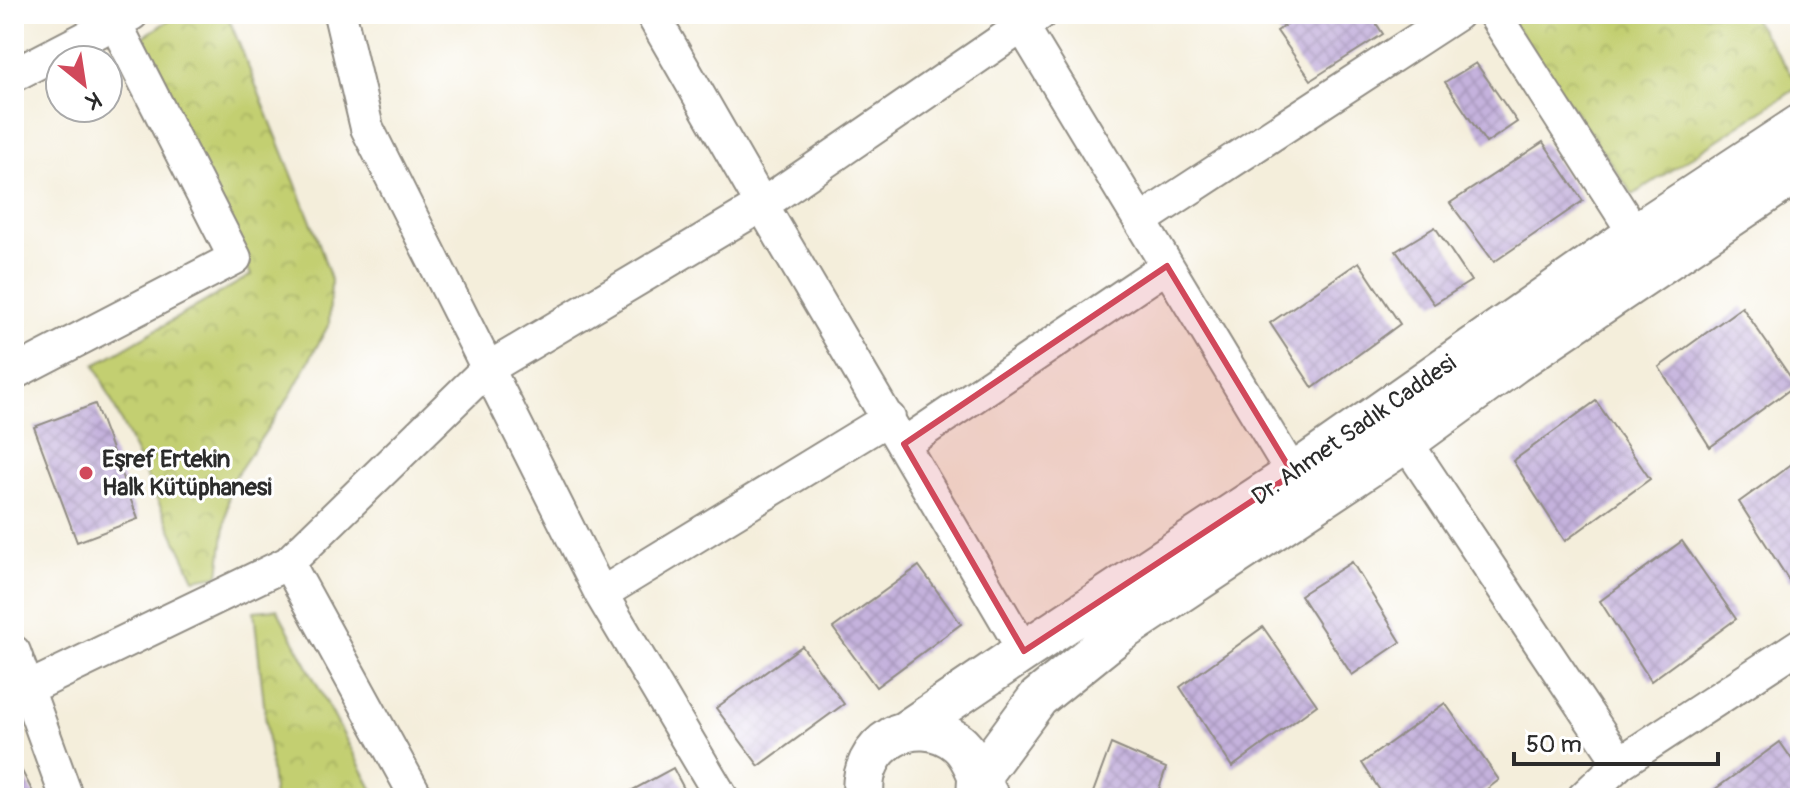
<svg xmlns="http://www.w3.org/2000/svg" width="1814" height="812" font-family="Pangolin,sans-serif">
<style>
.park{fill:url(#park-crowns);stroke:#777d4e;stroke-width:2}
.building{fill:url(#building-cross-hatch)}
.lines{fill:none;stroke-linecap:round;stroke-linejoin:round}
.minor-casing{stroke:#908c83;stroke-width:36}
.tertiary-casing{stroke:#908c83;stroke-width:44}
.minor{stroke:#fff;stroke-width:32}
.tertiary{stroke:#fff;stroke-width:40}
.marked{fill:#d1495b;fill-opacity:0.2;stroke:#d1495b;stroke-width:6;stroke-linejoin:round}
.poi-dot{fill:#d1495b;stroke:#fff;stroke-width:3}
.labels{text-anchor:middle;dominant-baseline:central;stroke-width:6;stroke-linejoin:round;paint-order:stroke}
.street-label{font-size:24px;fill:#2b2b2b;stroke:#fff}
.poi-label{font-size:24px;font-weight:bold;fill:#2b2b2b;stroke:#fff;text-anchor:start}
</style>
<defs>
<pattern id="park-crowns" width="20" height="18" patternUnits="userSpaceOnUse" patternTransform="scale(2)"><rect width="20" height="18" fill="#c3cf71"/><path d="M2 6a3 3 0 1 1 6 0M12 15a3 3 0 1 1 6 0" fill="none" stroke="#a8b262"/></pattern>
<pattern id="building-cross-hatch" width="8" height="8" patternUnits="userSpaceOnUse" patternTransform="scale(2)"><rect width="8" height="8" fill="#c5b2dd"/><path d="M0 0l8 8M0 8l8-8" fill="none" stroke="#a999be"/></pattern>
</defs>
<rect width="100%" height="100%" fill="#fff"/>
<filter id="ink" filterUnits="userSpaceOnUse"><feTurbulence type="fractalNoise" baseFrequency=".0125" numOctaves="2"/><feDisplacementMap in="SourceGraphic" scale="16" xChannelSelector="R" yChannelSelector="G"/><feConvolveMatrix kernelMatrix="1 2 1 2 8 2 1 2 1" color-interpolation-filters="sRGB"/></filter>
<filter id="wash" filterUnits="userSpaceOnUse"><feTurbulence type="fractalNoise" baseFrequency=".006" numOctaves="4" result="noise"/><feDisplacementMap in="SourceGraphic" scale="32" xChannelSelector="R" yChannelSelector="G"/><feGaussianBlur stdDeviation="1.8" result="paint"/><feColorMatrix in="noise" values="0 0 0 0 0 0 0 0 0 0 0 0 0 0 0 0 0 1.4 0 .05"/><feComposite in="paint" operator="in"/></filter>
<g filter="url(#wash)">
<rect width="100%" height="100%" fill="#f4eedb"/>
<path class="park" d="M179,14H227L316,234L331,280L329,324L291,394L230,484L219,575L194,579L95,365L251,275L143,37Z
M1507,14H1750L1800,86L1633,195Z
M277,609L377,798H274L254,611Z"/>
<g id="blocks">
<path class="building" d="M1302,14H1370L1383,34L1311,80L1277,31Z
M1476,63L1517,122L1486,143L1445,82Z
M1543,142L1583,201L1494,262L1450,203Z
M1435,227L1471,281L1434,304L1396,251Z
M1359,262L1400,324L1313,388L1270,323Z
M1742,307L1796,385L1710,447L1659,367Z
M1596,401L1650,479L1565,541L1513,461Z
M95,404L138,519L77,542L34,427Z
M1800,458V575L1790,582L1739,502Z
M1682,541L1736,619L1651,681L1600,601Z
M1352,562L1401,642L1352,675L1300,595Z
M919,566L961,624L876,687L833,628Z
M1263,627L1317,705L1232,767L1180,687Z
M802,646L844,704L759,766L716,708Z
M1445,703L1499,780L1475,798H1385L1362,763Z
M1780,742L1800,771V798H1703Z
M1111,744L1166,768L1156,798H1091Z
M14,756L36,798H14Z
M673,768L689,798H618Z"/>
</g>
</g>
<g filter="url(#ink)">
<use href="#blocks" fill-opacity="0" stroke="#908c83" stroke-width="2"/>
<g class="lines">
<g class="minor-casing">
<path id="minor" d="M340,14L367,128L601,594L722,798
M652,14L762,205L1024,651
M1015,14L1293,474
M1494,14L1635,234
M14,75L132,14
M1140,221L1457,14
M14,373L235,258L115,23
M1406,442L1620,763
M904,444L1167,266
M288,563L417,798
M601,594L889,418
M14,652L67,798
M14,695L288,563L487,369L762,205L1040,14
M1583,798L1620,763L1800,645"/>
</g>
<g class="tertiary-casing">
<path id="tertiary" d="M906,731L1024,651L1293,474L1635,234L1800,125
M864,798C856,744 915,709 958,743C973,755 978,779 988,796
M977,798L978,779L1038,698L1120,632L1406,442L1514,363L1800,170"/>
</g>
<use href="#minor" class="minor"/>
<use href="#tertiary" class="tertiary"/>
</g>
</g>
<path class="marked" d="M1167,266L1293,474L1024,651L904,444Z"/>
<circle class="poi-dot" cx="86" cy="473" r="8"/>
<g class="labels">
<g class="street-label">
<text transform="translate(1354 430) rotate(-35)">Dr. Ahmet Sadık Caddesi</text>
</g>
<g class="poi-label">
<text x="102" y="459">Eşref Ertekin<tspan x="102" dy="28">Halk Kütüphanesi</tspan></text>
</g>
</g>
<rect width="1814" height="812" fill="none" stroke="#fff" stroke-width="48"/>
<g transform="translate(84 84) rotate(150)"><circle r="38" fill="#ffffff" stroke="#aaaaaa" stroke-width="2"/>
<path d="M0-6L14 30L0 20L-14 30Z" fill="#d1495b"/>
<text y="-12" font-size="22" font-weight="bold" text-anchor="middle" fill="#2b2b2b">K</text>
</g>
<path d="M1514 752v12h204v-12" fill="none" stroke="#2b2b2b" stroke-width="4"/>
<text x="1526" y="752" font-size="24" fill="#2b2b2b" stroke="#ffffff" stroke-width="6" paint-order="stroke">50 m</text>
</svg>
